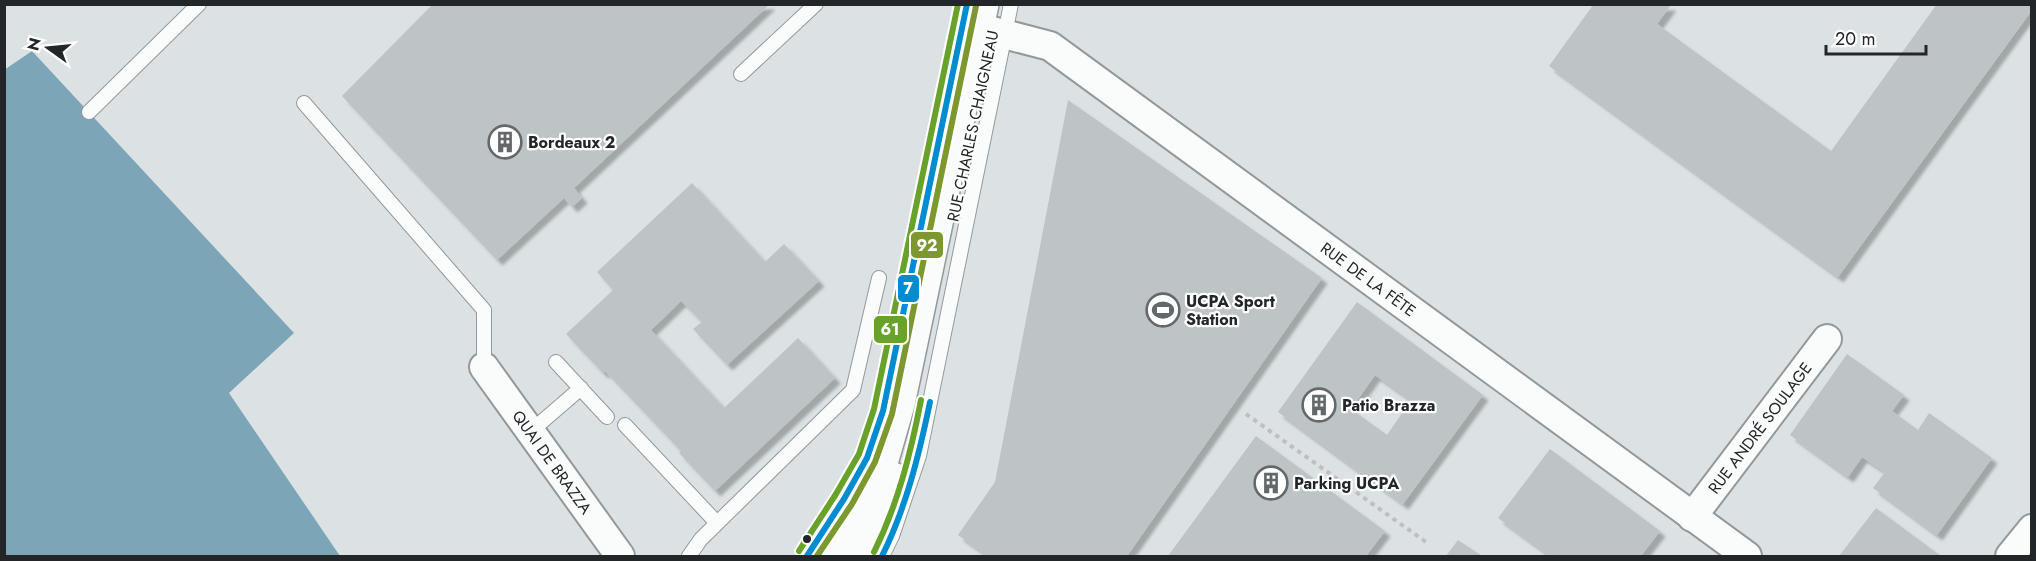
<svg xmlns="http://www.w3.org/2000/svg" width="2036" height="561" font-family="Jost,sans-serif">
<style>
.water{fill:#7ca6b8}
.building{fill:#bec3c5;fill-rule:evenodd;filter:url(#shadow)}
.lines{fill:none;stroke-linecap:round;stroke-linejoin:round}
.lane-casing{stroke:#939899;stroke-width:16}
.street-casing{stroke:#939899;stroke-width:32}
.secondary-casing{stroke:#939899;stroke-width:36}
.path{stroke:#bdc0c1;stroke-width:4;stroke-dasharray:4.5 4.5;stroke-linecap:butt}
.lane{stroke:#fafbfb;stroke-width:14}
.street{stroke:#fafbfb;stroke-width:28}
.secondary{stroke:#fafbfb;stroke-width:33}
.bus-1-casing{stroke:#fff;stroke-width:10}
.bus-2-casing{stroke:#fff;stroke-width:10}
.bus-3-casing{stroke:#fff;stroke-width:10}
.bus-1{stroke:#008cd0;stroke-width:6}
.bus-2{stroke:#7c982e;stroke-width:6}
.bus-3{stroke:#69a22a;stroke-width:6}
.bus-dot{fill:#222628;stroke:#fff;stroke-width:2}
.labels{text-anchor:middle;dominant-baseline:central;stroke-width:4.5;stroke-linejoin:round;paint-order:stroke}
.street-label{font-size:16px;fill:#222628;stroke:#fff}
.poi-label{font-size:16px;font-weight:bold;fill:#222628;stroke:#fff;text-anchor:start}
.line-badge{stroke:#fff;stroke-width:2}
.badge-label{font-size:16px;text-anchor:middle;font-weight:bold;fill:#fff}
</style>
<defs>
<filter id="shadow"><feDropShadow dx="5.5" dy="5.5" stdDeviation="1.5" flood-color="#0004"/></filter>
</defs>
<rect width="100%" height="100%" fill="#dce2e4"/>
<path class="water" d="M32,51L294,333L229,393L340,556H5L4,70Z"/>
<path class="building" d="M433,4H770L574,188L582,198L572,207L564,198L497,260L342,96Z
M1937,4H2032V10L1838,277L1549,66L1593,5H1671L1657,24L1831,151Z
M1068,100L1322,278L1127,556H988L958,535L995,482Z
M692,183L765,262L784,244L819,281L727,365L693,329L702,322L681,301L651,330L724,408L798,338L835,378L715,491L679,453L681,451L605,371L603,373L566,334L613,290L597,272Z
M1357,302L1483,395L1403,504L1278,412ZM1375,375L1411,400L1387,435L1351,409Z
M1847,354L1904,395L1892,411L1918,430L1929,413L1992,458L1937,535L1873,488L1885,472L1862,457L1848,477L1790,435Z
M1256,436L1385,531L1366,556H1168Z
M1550,449L1660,531L1641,556H1550L1498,518Z
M1876,508L1941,556H1839Z
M1458,540L1482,556H1446Z"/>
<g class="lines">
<g class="lane-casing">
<path id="lane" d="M741,74L816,4
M304,103L484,310V367
M89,112L199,4
M556,362L607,417
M625,425L717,523
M530,432L581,388
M689,556L701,539L853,390L879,278
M807,556L819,537
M882,556L892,536L919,456L1011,4"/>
</g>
<g class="street-casing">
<g id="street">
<path id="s1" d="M977,27L1050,46L1747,556"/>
<path id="s2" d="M484,367L620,556"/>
<path id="s3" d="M1692,517L1827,339"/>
<path d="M2010,556L2032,529"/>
</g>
</g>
<g class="secondary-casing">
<path id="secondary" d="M825,556L879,470L898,404L982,4
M858,556L893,479"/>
</g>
<path class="path" d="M1246,414L1426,542"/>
<use href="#lane" class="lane"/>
<use href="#street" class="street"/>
<use href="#secondary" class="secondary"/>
<g class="bus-1-casing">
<path id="bus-1" d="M807,556L844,499L867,458L883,411L967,4
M882,556C906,508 919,455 930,402"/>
</g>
<g class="bus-2-casing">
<path id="bus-2" d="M817,556L852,504L875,462L892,414L976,6"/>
</g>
<g class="bus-3-casing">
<path id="bus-3" d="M799,551L836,494L859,454L874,409L958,4
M874,552C898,504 911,452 921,400"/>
</g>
<use href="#bus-1" class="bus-1"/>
<use href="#bus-2" class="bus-2"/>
<use href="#bus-3" class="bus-3"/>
</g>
<defs>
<g id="building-ring" transform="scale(1.725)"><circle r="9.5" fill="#fff" stroke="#63686a" stroke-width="1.5"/><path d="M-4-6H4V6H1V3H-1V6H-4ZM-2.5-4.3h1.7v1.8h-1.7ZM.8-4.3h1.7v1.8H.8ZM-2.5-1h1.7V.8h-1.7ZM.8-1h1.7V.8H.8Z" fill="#63686a"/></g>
<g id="stadium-ring" transform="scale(1.725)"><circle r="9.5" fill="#fff" stroke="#63686a" stroke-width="1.5"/><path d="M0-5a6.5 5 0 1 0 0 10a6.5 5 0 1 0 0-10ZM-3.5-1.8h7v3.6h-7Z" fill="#63686a"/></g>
</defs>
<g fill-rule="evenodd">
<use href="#building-ring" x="505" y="142"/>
<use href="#stadium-ring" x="1163" y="310"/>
<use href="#building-ring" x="1319" y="405"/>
<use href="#building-ring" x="1271" y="483"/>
</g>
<circle class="bus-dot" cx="807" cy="539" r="5"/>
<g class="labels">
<g class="street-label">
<text transform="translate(973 126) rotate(-78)">RUE CHARLES CHAIGNEAU</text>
<text stroke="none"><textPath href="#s1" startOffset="470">RUE DE LA FÊTE</textPath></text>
<text stroke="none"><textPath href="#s3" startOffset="112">RUE ANDRÉ SOULAGE</textPath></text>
<text stroke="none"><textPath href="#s2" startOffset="117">QUAI DE BRAZZA</textPath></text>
</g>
<g class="poi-label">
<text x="528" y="142">Bordeaux 2</text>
<text x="1186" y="301">UCPA Sport<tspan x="1186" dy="18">Station</tspan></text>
<text x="1342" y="405">Patio Brazza</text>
<text x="1294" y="483">Parking UCPA</text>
</g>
</g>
<g class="line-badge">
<rect x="910" y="231" width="34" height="28" rx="6" fill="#7c982e"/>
<rect x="897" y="274" width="23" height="29" rx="6" fill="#008cd0"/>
<rect x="873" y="315" width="35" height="29" rx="6" fill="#69a22a"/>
</g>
<g class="badge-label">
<text x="927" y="251">92</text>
<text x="908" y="294">7</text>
<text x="890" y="335">61</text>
</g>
<rect width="2036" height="561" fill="none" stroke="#222628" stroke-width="12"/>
<g transform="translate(48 48) rotate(285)" stroke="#ffffff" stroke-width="4.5" paint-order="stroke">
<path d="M0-4.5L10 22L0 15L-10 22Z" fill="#222628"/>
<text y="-9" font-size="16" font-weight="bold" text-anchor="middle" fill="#222628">N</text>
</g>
<path d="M1826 45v9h100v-9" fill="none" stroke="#222628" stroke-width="3"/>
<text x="1835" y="45" font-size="18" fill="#222628" stroke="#ffffff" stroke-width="4.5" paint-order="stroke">20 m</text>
</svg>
